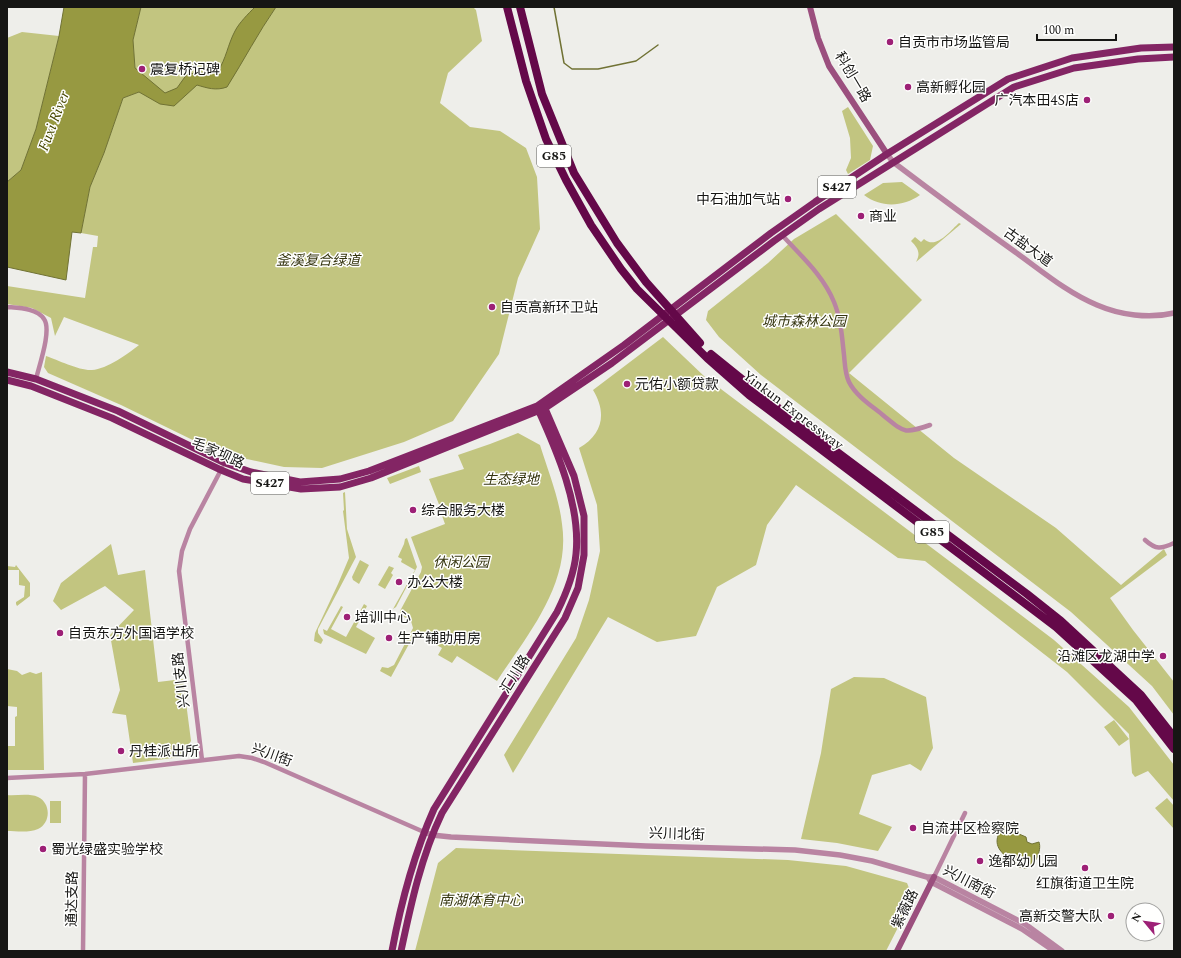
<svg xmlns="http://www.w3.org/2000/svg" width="1181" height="958" font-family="Spectral,'Noto Sans SC',serif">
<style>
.green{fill:#c2c580}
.water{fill:#979941;stroke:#707234}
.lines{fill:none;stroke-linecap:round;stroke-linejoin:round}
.stream{stroke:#707234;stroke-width:1.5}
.minor{stroke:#b984a2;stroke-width:4.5}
.tertiary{stroke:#b984a2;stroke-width:5.5}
.secondary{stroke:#9b4f7e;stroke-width:6}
.primary{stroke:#832564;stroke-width:7}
.motorway{stroke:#640849;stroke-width:8}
.poi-dot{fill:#9d2076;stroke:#fffffe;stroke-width:1.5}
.labels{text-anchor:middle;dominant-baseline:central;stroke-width:3;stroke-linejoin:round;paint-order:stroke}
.shield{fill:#fffffe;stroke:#5c5c5a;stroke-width:1}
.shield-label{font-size:13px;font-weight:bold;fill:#161614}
.poi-label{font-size:14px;fill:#161614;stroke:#fffffe;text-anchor:start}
.street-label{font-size:14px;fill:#161614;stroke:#fffffe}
.park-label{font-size:14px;font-style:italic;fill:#363610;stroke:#fffffe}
.water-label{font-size:15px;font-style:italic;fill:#464700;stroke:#fffffe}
</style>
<rect width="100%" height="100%" fill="#eeeeea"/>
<path class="green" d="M141,7H473L476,10L482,41L448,73L440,103L470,127L500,131L526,148L537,177L540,229L518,278L499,354L453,421L404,442L322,468L284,467L238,457L205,446L121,405L48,373L44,367L46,356C58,360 80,371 92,370C107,369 128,354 139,345L64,317L55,336L51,318L32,308L7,304V286L85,298L93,247H97L98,236L81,233L90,187L104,153L123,98L139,92L135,69L133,40Z
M22,32L59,36L36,129L21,170L7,182V38Z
M848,107L873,146L870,160L848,174L846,170L851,158L850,138L842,111Z
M902,182L920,195C903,207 881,208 864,195L883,183Z
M836,214L922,300L849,373L954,458L1056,528L1121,585L1164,549L1167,555L1110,598L1133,630L1174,682V715L1152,686L1071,612L761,375L719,337L706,320L708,311L768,263L794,239Z
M959,223L961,224L916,262C921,253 918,248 911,241L915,237L921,242L924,239C936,250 950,231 959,223Z
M663,337L705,377L1054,640L1129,707L1174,765V801L1148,771L1135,777L1132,773L1129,734L1067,672L925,561L898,558L796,485L767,525L756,565L717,587L696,636L657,642L608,617L513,773L504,755L576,638L589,600L600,551L597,505L579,448C603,434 607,413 593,390Z
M518,433L540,445C548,471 559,497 562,524C571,584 528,634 497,681L457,656L452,663L438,655L442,648L415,633L391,677L380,671L382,667L388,668L394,665L413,628L411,621L401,615L400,611L421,572L422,567L411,537L445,524L441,513L442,512L429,479L464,469L458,455L490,444Z
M419,466L421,472L390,484L387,478Z
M345,492L347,529L356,557L318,629V633L323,640L321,644L314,641L315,633L338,584L349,558L343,511L344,510L343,493Z
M407,538L417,567L396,607L393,609L415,570L401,562L402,559L398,557L404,544L405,539Z
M111,544L118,575L145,570L158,682L183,679L191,741L181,757L133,763L126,715L112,713L120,690L110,635L134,610L105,586L61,610L53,601L61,583Z
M360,560L369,565L359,584L353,580L352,577Z
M16,565L30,583V596L17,606L16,604V602L24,597L25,586L19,585V570H7V566L15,567Z
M389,566L394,568L391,573L393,575L385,589L378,585Z
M364,604L367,606L356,627L375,638L366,654L324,634L323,629L327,631L341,606L343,607L331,629L346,637Z
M7,669L17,671L22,675L30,672L36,674L42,672L44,770H7V746H15V717L17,716V707L7,706Z
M854,677L884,678L926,697L933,748L921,771L910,764L872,775L859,814L892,827L878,851L837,843L801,839L821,753L831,689Z
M1114,720L1129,739L1119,746L1104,727Z
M7,795C16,796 29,793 38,797C51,803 51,823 38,829C29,833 16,831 7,831Z
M1167,798L1174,806V829L1155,808Z
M50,801H61V823H50Z
M456,848L788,860L846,866L907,883L913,898L886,951H415L438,863Z"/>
<path class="water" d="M64,7H141L133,40L135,68L165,93L177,88L187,74L218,71C226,59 228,44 235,31C239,23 248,14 255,7H276C258,33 244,60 227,87C216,91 207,88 197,85L174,106L160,104L139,92L123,98L104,153L90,187L81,233L72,232L66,280L7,267V182L21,170L36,129L59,36Z
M1005,823H1008L1019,834L1026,837L1027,842L1032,844L1039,842C1042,850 1035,868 1025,868C1018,868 1013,863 1007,861C1005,855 1003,854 1000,850C993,840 1000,831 1005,823Z"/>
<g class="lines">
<path class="stream" d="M554,7L564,63L572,69H598L636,61L658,45"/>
<path class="minor" d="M782,235C801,256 823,275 834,302C841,319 842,337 844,355C845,365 845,374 849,382C856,396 872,406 884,416C905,433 904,434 930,425
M7,307C18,308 37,308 44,319C52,330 39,366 36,379
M1145,540C1156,550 1161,549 1174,543
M202,760L179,571L182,551L190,529L222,468
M7,778L85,774L239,756L252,758L264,762L424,832
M934,877L965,813
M83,951L85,774"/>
<path class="tertiary" d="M887,154L893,162C934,193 976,224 1018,254C1043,272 1068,293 1097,305C1120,315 1149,319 1174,313
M424,832L432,835L451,837L646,846L795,850L840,855L872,861L927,877H934L1025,924L1062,951
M929,879L931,882L1022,929L1054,951"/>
<path class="secondary" d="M810,7L818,38L829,66L887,154
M897,951L934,877"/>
<path class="primary" d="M7,372L36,379L118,411L225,463L251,472L300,482L340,479L369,471L537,406L624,345L771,233L815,202L887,154L1008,79L1072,58L1141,48L1174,47
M7,380L31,386L112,418L221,470L243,479L301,489L340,487L371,478L545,408L612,363L774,241L819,209L1014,87L1074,68L1138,59L1174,57
M392,951C401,902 414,854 434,809L557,612C566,594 574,575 576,554C581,506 557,451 537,407
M401,951C411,904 421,857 442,813L565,618L578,588L584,555V516L574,476L543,404"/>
<path class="motorway" d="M507,7L526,81L546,139L566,180L591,225L621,269L637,289L707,358L749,395L1056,627L1136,700L1174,749
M520,7L542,94L574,173L617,243L646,282L700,343
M711,354L769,401L1027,594L1061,621L1141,695L1174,737"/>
</g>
<g class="poi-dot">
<circle cx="890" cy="42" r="4"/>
<circle cx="142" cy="69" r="4"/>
<circle cx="908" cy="87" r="4"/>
<circle cx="1087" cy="100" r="4"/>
<circle cx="788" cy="199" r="4"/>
<circle cx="861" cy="216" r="4"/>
<circle cx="492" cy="307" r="4"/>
<circle cx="627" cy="384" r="4"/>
<circle cx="413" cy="510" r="4"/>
<circle cx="399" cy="582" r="4"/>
<circle cx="347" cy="617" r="4"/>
<circle cx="60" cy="633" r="4"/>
<circle cx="389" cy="638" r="4"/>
<circle cx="1163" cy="656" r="4"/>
<circle cx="121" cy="751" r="4"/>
<circle cx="913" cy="828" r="4"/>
<circle cx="43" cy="849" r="4"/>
<circle cx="980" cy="861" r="4"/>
<circle cx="1085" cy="868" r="4"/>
<circle cx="1111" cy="916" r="4"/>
</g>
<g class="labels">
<g class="shield">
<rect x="537" y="145" width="34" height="22" rx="3"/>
<rect x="818" y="176" width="38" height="22" rx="3"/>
<rect x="251" y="472" width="38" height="22" rx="3"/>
<rect x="915" y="521" width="34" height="22" rx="3"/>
</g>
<g class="shield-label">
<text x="554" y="156">G85</text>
<text x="837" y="187">S427</text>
<text x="270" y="483">S427</text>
<text x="932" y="532">G85</text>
</g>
<g class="poi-label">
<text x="898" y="42">自贡市市场监管局</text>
<text x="150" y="69">震复桥记碑</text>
<text x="916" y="87">高新孵化园</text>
<text x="1079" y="100" text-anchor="end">广汽本田4S店</text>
<text x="780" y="199" text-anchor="end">中石油加气站</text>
<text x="869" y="216">商业</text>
<text x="500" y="307">自贡高新环卫站</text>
<text x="635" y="384">元佑小额贷款</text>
<text x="421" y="510">综合服务大楼</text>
<text x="407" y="582">办公大楼</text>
<text x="355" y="617">培训中心</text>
<text x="68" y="633">自贡东方外国语学校</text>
<text x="397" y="638">生产辅助用房</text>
<text x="1155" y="656" text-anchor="end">沿滩区龙湖中学</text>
<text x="129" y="751">丹桂派出所</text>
<text x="921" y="828">自流井区检察院</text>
<text x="51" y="849">蜀光绿盛实验学校</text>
<text x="988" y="861">逸都幼儿园</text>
<text x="1085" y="883" text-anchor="middle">红旗街道卫生院</text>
<text x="1103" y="916" text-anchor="end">高新交警大队</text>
</g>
<g class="street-label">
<text transform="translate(853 77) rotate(59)">科创一路</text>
<text transform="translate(1028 247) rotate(36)">古盐大道</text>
<text transform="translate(793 410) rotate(37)">Yinkun Expressway</text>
<text transform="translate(218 453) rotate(24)">毛家坝路</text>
<text transform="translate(515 674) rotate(-58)">汇川路</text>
<text transform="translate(181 680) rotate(-97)">兴川支路</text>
<text transform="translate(272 755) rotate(20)">兴川街</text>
<text transform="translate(677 834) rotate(2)">兴川北街</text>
<text transform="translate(969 882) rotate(27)">兴川南街</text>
<text transform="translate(72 899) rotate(-89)">通达支路</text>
<text transform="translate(905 909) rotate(-64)">紫薇路</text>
</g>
<g class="park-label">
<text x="318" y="260">釜溪复合绿道</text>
<text x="804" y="321">城市森林公园</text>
<text x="511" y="479">生态绿地</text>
<text x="461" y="562">休闲公园</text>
<text x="481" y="900">南湖体育中心</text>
</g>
<g class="water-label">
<text transform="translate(54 121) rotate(-69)">Fuxi River</text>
</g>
</g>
<rect width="1181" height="958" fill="none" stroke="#161614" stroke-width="16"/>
<g transform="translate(1145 922) rotate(299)"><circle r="19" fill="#fffffe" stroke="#a2a2a0"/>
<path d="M0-3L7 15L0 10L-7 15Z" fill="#9d2076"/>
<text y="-6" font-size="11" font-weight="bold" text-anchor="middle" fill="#161614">N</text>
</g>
<path d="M1037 34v6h79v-6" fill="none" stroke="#161614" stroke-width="2"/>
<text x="1043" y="34" font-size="12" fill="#161614" stroke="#fffffe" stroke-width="3" paint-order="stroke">100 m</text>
</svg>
